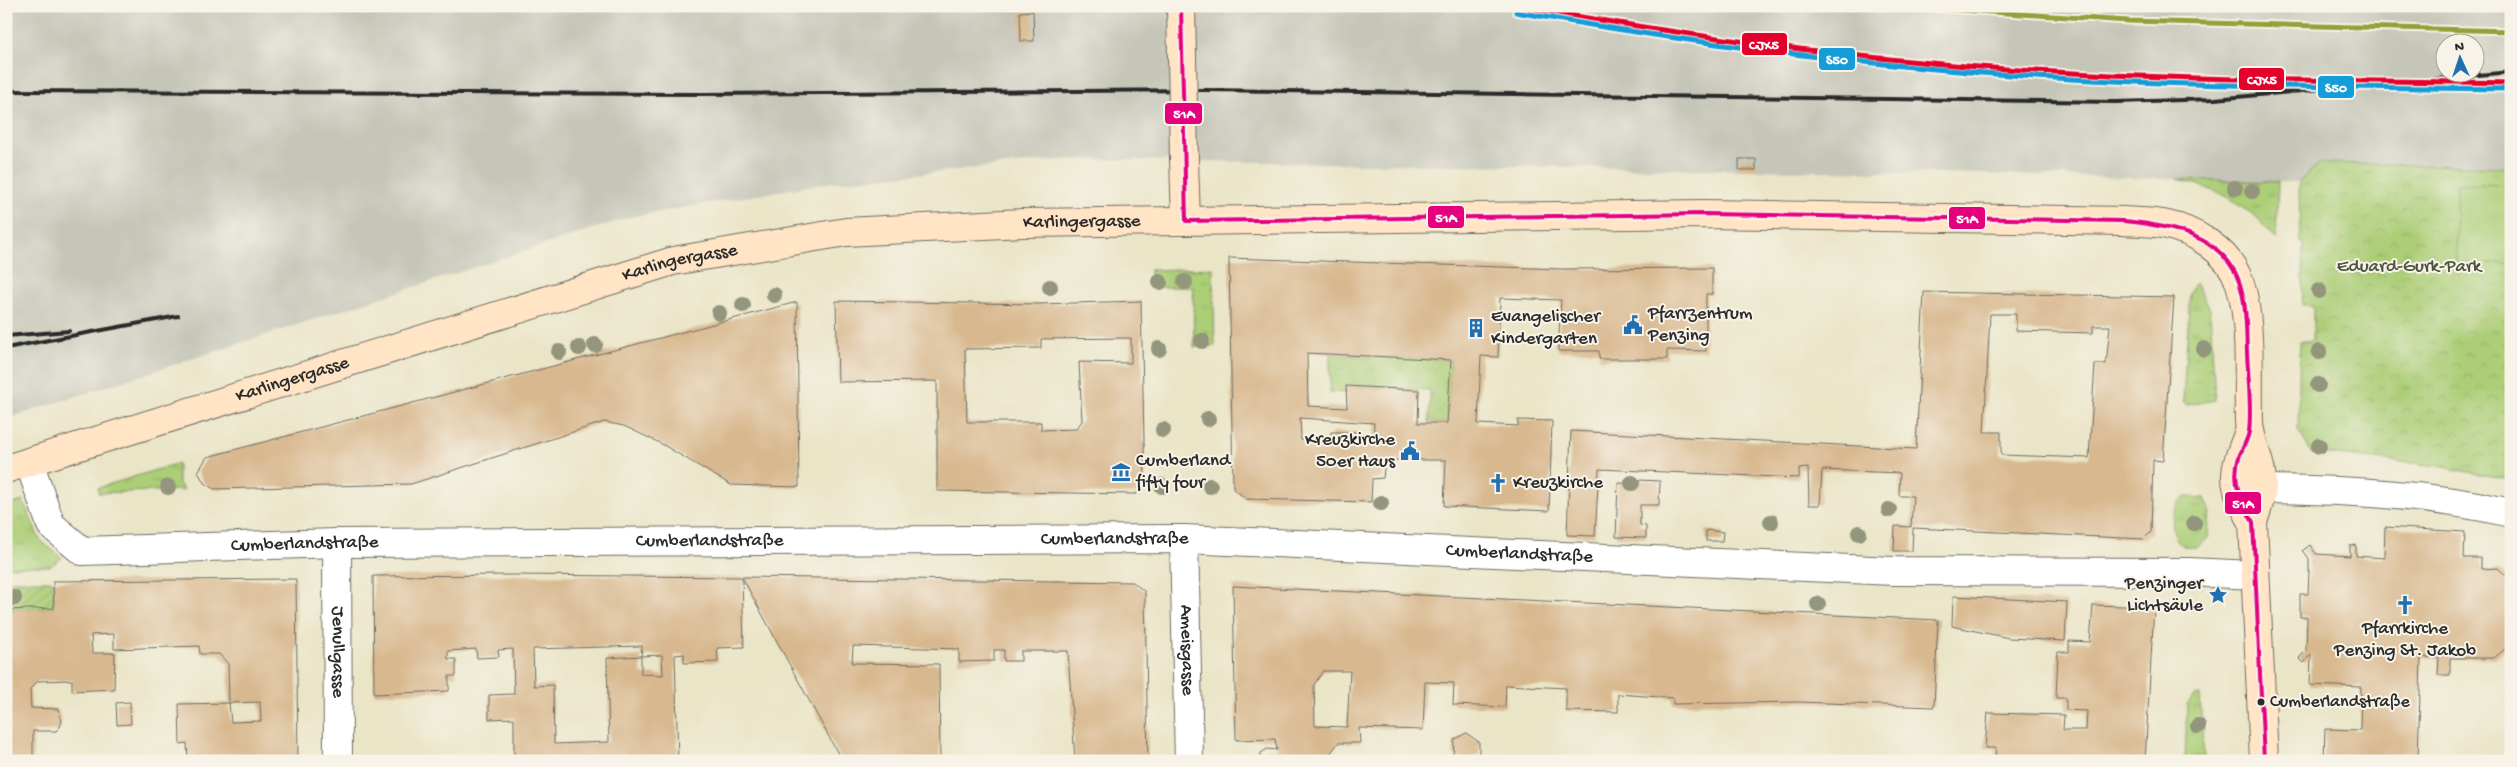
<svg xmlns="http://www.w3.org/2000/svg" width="2517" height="767" font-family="'Gochi Hand',sans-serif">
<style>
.industrial{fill:#c5c5b8;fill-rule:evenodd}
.grass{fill:url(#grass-tufts);stroke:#6c7c51}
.park{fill:url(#park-crowns);stroke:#6c7c51}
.garden{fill:url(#garden-furrows);stroke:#6c7c51}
.pitch{fill:#acce77;stroke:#6c7c51}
.building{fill:#d8b88e;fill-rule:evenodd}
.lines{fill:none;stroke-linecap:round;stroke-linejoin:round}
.street-casing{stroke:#6e6c62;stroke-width:30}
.secondary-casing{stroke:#6e6c62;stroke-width:30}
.street{stroke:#fff;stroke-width:28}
.secondary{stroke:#ffe4c6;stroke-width:28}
.rail{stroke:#2b2b2b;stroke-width:4}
.secondary-bridge-casing{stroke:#6e6c62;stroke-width:30;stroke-linecap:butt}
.secondary-bridge{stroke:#ffe4c6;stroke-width:28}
.bus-1-casing{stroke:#f7f3e8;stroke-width:8}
.bus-1{stroke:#e5007d;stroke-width:4}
.rail-1-casing{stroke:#f7f3e8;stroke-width:9}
.rail-2-casing{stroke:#f7f3e8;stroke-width:9}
.rail-3-casing{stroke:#f7f3e8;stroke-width:9}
.rail-1{stroke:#e4002b;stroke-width:5}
.rail-2{stroke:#159dd9;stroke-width:5}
.rail-3{stroke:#91a23b;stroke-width:5}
.tree{fill:#93957c}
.bus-dot{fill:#2b2b2b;stroke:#f7f3e8;stroke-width:2}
.labels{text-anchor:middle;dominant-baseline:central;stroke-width:4;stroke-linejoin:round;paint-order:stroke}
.bus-label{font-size:18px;fill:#2b2b2b;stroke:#f7f3e8;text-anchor:start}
.street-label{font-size:19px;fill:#2b2b2b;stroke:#f7f3e8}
.park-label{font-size:19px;fill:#4b543e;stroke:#f7f3e8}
.poi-label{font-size:19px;fill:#2b2b2b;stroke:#f7f3e8;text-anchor:start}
.line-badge{stroke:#f7f3e8;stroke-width:2}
.badge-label{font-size:14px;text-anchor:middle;font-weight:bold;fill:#fff}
</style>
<defs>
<pattern id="grass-tufts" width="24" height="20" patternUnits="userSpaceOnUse" patternTransform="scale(1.25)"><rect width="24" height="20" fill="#acce77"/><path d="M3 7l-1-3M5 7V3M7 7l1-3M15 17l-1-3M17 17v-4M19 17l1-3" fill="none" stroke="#94b167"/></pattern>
<pattern id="park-crowns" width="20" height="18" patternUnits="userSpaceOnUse" patternTransform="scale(1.25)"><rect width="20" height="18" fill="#acce77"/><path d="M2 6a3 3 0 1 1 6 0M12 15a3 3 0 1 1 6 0" fill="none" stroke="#94b167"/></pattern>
<pattern id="garden-furrows" width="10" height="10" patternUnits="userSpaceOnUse" patternTransform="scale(1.25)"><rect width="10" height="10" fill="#acce77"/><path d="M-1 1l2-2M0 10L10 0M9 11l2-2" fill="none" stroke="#94b167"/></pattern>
</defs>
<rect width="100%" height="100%" fill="#f7f3e8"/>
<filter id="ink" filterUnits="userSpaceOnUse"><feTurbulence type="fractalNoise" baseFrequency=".02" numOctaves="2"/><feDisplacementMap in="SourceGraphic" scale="10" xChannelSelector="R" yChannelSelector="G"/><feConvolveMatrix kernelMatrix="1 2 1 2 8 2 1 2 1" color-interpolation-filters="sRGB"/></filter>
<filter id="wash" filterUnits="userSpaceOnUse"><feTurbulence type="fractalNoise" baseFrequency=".0096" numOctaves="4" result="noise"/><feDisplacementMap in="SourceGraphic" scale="20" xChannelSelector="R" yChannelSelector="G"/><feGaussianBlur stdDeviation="1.12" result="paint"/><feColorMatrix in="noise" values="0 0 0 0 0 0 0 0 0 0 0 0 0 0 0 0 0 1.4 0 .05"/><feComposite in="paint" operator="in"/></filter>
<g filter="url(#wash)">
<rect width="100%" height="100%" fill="#eae5c7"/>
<path class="industrial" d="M6,6H2511V167L2320,163L2299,182H2278L1940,173L1067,159L826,183L630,217L6,419ZM2444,42H2474V72H2444Z"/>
<path class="grass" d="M2177,179L2278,182L2276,240C2248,204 2220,190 2177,179Z
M1213,268L1215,346L1194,347L1193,287H1150V270Z
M2195,283L2210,309L2215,400L2187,405L2183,401L2190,293Z
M1330,354L1451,360L1447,423H1429L1430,390L1347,386L1346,393L1330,392Z
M178,463V482L184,490L98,493V488Z
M2186,497L2205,498L2210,510L2208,538L2196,548C2192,547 2187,548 2184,546C2167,537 2170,504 2186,497Z
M23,501L40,540L62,558L50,566L6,567V506Z
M2200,695L2204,761H2185L2187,704L2194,696Z"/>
<path class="park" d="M2320,163L2511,167V480L2437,466L2311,452L2298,430L2300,341H2313V305H2302L2304,243L2300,242L2299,182Z"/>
<path class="garden" d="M6,581H53L54,608L6,610Z"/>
<path class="pitch" d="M2457,184L2511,185V264L2456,263Z"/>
<g id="blocks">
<path class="building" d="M1033,11L1034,41H1021L1020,12Z
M1739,159H1756V170H1739Z
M1229,258L1562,269L1712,268V294H1706V351L1667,350V359H1599V351H1558L1561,300L1500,298L1498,357L1481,356L1478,424L1518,426V420L1552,421L1549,511L1444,506L1446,460H1385L1383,478L1372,479L1371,502L1246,499L1233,488ZM1307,353L1451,360L1447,423H1418L1419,390L1346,386L1347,408L1308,406ZM1300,418L1374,423L1373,442L1359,441V432H1331V441L1301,440Z
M1924,292L2174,297L2163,461L2153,460L2151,532L2144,539L1913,528L1912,551H1894L1895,526L1911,527L1913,496H1899L1900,473L1822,470L1820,505H1809L1808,468L1799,469V478L1599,469L1595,536L1567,535L1571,431L1916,449ZM1990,314H2016V331L2093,333V326H2110L2106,364H2095L2089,458L2001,455V432H1984Z
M836,301L1039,304L1141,301L1145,485L1136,494L937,491V381L838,382ZM1131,338V363L1079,362L1082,421L1076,429L1041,430V422H967L965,349L1041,348V339Z
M797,302L799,487L731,485L660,443L624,426L604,422L411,484L214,489L204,483L198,472L207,457Z
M1639,480L1660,481L1659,505H1640V525L1646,526V538L1616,537L1618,483L1639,484Z
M2385,527L2465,532L2464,558H2481V569L2498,568L2511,581V644L2494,658H2450V675H2438L2439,658L2421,657L2418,761H2324L2325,729L2360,730L2361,687L2310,685L2311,654L2304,663L2299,658L2306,651L2307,617H2300V594H2308L2309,572V558L2302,551L2310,545L2316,554L2350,556V546L2356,545V556L2384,558Z
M1706,530L1723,532L1722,541H1706Z
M514,575L742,577L744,647L717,648L718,662L684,663V654L675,655L678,761H514V718L489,719V695L514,694L513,649L498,650L499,657L477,658L476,649L448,651V659H456V676H449V691L374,694L373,576ZM642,646L641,656L607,658L609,742L554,744L553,685L534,686L533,649ZM662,655L663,675L641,674V656Z
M742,577L1133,582L1145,592L1148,761H1075L1068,651H1021V661H1004V650H994V661L959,662V649L853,646L852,663L939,664L940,761H842Z
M296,579L298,761H188L187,743L180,744L179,704L229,703L231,722L261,721L260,702L229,703L228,664L219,654H200L199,646L114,649V634L91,635L92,653H115L114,689L72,691V680L38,681L30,689L31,708L58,709L62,721L60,727L56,731H33V761H6V610L54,608L53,581Z
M1233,586L1938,620L1934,707L1799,702L1673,704V698L1618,694V712L1566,711V688L1506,685L1505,707L1453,705L1454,683L1425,682L1423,730L1359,728L1360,743H1338L1329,755L1336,754L1341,761H1259L1261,753L1267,749L1277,750L1275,739L1236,740ZM1323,671H1350L1347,727L1315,726L1314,685Z
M1953,596L2067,602L2065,641L2009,638L1952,626Z
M2093,605L2154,607L2145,761H1995L1996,748H1985L1988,713L2064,715L2063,730H2086L2087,711L2066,710V698H2056L2058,652H2069V641L2090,642Z
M130,702L131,724L117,725L116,703Z
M1466,733L1479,742V754L1468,761L1453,755L1454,740Z"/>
</g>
</g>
<g filter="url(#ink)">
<use href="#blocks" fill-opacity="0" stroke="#6e6c62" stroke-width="1"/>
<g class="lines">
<g class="street-casing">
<g id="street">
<path id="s1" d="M29,462L51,525L82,551L337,543L1184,539L1894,571L2188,572L2255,575"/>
<path d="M2262,489C2346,490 2429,494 2511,513"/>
<path id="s2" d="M1184,539L1189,761"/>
<path id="s3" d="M337,543L338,761"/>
</g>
</g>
<g class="secondary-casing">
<g id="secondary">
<path d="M1184,160L1186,221"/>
<path d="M2249,432C2232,474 2230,482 2253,522"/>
<path id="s4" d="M6,469L673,261L846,232L1023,223L1704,214L2124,221C2137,222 2150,222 2163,224C2194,230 2228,250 2239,281C2252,316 2248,383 2249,422C2250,444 2264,466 2262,489C2261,500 2256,512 2253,522L2264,761"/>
</g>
</g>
<use href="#street" class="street"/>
<use href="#secondary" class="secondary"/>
<path class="rail" d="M6,91L704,94L1204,90L2116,102L2215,99L2511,72
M6,336L69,331
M6,348L178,316"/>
<g class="secondary-bridge-casing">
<path id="secondary-bridge" d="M1181,6L1184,160"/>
</g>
<use href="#secondary-bridge" class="secondary-bridge"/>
<g class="bus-1-casing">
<path id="bus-1" d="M1181,6L1186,221
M1186,221L1704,214L2124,221C2171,226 2227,235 2241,288C2247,309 2246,331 2247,352C2248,378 2252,406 2249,432C2247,441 2242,449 2239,457C2231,481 2241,502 2253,522L2264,761"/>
</g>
<use href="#bus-1" class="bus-1"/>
<g class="rail-1-casing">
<path id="rail-1" d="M1518,6C1696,38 1875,62 2055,72C2207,81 2359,80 2511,83"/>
</g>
<g class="rail-2-casing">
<path id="rail-2" d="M1516,12C1694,44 1873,67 2054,78C2206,87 2358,87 2511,89"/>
</g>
<g class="rail-3-casing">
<path id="rail-3" d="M1901,6L2128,21L2511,31"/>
</g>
<use href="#rail-1" class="rail-1"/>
<use href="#rail-2" class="rail-2"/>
<use href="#rail-3" class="rail-3"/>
</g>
<g class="tree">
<circle cx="2235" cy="188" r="8"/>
<circle cx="2252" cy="191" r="8"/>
<circle cx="1160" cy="282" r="8"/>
<circle cx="1185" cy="282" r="8"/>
<circle cx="1050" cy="287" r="8"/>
<circle cx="2319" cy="291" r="8"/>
<circle cx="774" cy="295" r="8"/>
<circle cx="743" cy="305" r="8"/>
<circle cx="719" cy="313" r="8"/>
<circle cx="1202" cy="341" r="8"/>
<circle cx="595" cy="345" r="8"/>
<circle cx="579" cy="348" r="8"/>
<circle cx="1159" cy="349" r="8"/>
<circle cx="2204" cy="349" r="8"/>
<circle cx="559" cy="352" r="8"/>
<circle cx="2319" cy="352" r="8"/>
<circle cx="2318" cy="385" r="8"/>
<circle cx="1208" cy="419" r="8"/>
<circle cx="1163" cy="430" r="8"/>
<circle cx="2319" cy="446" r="8"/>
<circle cx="1632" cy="483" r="8"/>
<circle cx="1162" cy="486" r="8"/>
<circle cx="1210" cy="486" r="8"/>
<circle cx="168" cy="487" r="8"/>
<circle cx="1381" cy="503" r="8"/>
<circle cx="1889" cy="510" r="8"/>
<circle cx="1771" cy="522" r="8"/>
<circle cx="2194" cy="523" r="8"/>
<circle cx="1859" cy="533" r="8"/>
<circle cx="14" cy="598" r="8"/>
<circle cx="1818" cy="604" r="8"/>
<circle cx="2198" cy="726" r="8"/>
</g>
</g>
<defs>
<g id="civic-bare" transform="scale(1.5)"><path d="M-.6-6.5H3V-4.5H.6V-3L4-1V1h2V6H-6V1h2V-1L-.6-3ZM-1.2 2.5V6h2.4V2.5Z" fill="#1f6fb2" stroke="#f7f3e8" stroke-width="2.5" paint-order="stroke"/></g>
<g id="building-bare" transform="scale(1.5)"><path d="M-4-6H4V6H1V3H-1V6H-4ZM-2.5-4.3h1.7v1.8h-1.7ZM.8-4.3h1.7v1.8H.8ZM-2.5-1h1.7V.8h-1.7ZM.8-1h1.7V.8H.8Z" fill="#1f6fb2" stroke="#f7f3e8" stroke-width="2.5" paint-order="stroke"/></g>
<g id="museum-bare" transform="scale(1.5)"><path d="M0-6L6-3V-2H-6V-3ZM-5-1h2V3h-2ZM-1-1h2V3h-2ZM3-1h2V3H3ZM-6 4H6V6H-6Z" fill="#1f6fb2" stroke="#f7f3e8" stroke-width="2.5" paint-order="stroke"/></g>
<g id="church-bare" transform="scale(1.5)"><path d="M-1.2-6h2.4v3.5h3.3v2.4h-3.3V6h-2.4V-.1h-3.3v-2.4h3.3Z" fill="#1f6fb2" stroke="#f7f3e8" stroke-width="2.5" paint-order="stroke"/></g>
<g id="sight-bare" transform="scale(1.5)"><path d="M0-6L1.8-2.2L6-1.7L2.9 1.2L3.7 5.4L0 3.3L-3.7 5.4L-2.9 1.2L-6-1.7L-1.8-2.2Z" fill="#1f6fb2" stroke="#f7f3e8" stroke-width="2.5" paint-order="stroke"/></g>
</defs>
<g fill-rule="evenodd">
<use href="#civic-bare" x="1633" y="325"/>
<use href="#building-bare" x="1476" y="328"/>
<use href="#civic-bare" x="1410" y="451"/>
<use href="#museum-bare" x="1121" y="472"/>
<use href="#church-bare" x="1498" y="483"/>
<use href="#sight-bare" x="2218" y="595"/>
<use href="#church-bare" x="2405" y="605"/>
</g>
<circle class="bus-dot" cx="2261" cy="702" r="4.5"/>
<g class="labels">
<g class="bus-label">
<text x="2270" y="702">Cumberlandstraße</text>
</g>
<g class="street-label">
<text stroke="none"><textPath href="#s4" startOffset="1110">Karlingergasse</textPath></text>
<text stroke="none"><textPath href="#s4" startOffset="705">Karlingergasse</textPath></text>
<text stroke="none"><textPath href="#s4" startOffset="300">Karlingergasse</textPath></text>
<text stroke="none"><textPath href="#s1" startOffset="1140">Cumberlandstraße</textPath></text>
<text stroke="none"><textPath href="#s1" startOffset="735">Cumberlandstraße</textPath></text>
<text stroke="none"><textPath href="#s1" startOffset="330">Cumberlandstraße</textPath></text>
<text stroke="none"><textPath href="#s1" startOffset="1545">Cumberlandstraße</textPath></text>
<text stroke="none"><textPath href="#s2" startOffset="111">Ameisgasse</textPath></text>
<text stroke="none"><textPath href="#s3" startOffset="109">Jenullgasse</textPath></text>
</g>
<g class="park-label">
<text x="2409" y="267">Eduard-Gurk-Park</text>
</g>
<g class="poi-label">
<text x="1648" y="314">Pfarrzentrum<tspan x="1648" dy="22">Penzing</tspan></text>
<text x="1491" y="317">Evangelischer<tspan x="1491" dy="22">Kindergarten</tspan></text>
<text x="1395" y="440" text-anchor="end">Kreuzkirche<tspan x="1395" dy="22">50er Haus</tspan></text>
<text x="1136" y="461">Cumberland<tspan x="1136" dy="22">fifty four</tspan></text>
<text x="1513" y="483">Kreuzkirche</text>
<text x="2203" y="584" text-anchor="end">Penzinger<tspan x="2203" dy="22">Lichtsäule</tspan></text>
<text x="2405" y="629" text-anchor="middle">Pfarrkirche<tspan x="2405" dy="22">Penzing St. Jakob</tspan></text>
</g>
</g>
<g class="line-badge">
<rect x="1741" y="32" width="47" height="24" rx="5" fill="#e4002b"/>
<rect x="1818" y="47" width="38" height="24" rx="5" fill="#159dd9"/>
<rect x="2238" y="67" width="47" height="24" rx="5" fill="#e4002b"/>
<rect x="2317" y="75" width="38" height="24" rx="5" fill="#159dd9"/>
<rect x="1164" y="102" width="39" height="23" rx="5" fill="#e5007d"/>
<rect x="1427" y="205" width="38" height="24" rx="5" fill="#e5007d"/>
<rect x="1948" y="206" width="38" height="24" rx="5" fill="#e5007d"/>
<rect x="2224" y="491" width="38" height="24" rx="5" fill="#e5007d"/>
</g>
<g class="badge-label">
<text x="1764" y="49">CJX5</text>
<text x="1837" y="64">S50</text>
<text x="2262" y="84">CJX5</text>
<text x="2336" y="92">S50</text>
<text x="1184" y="118">51A</text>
<text x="1446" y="222">51A</text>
<text x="1967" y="223">51A</text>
<text x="2243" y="508">51A</text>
</g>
<rect width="2517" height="767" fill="none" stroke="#f7f3e8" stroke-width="25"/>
<g transform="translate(2460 58) rotate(357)"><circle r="24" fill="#f7f3e8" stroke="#a5a39c"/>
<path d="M0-4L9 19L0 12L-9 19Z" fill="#1f6fb2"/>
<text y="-8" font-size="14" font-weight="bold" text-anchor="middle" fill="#2b2b2b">N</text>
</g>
</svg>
